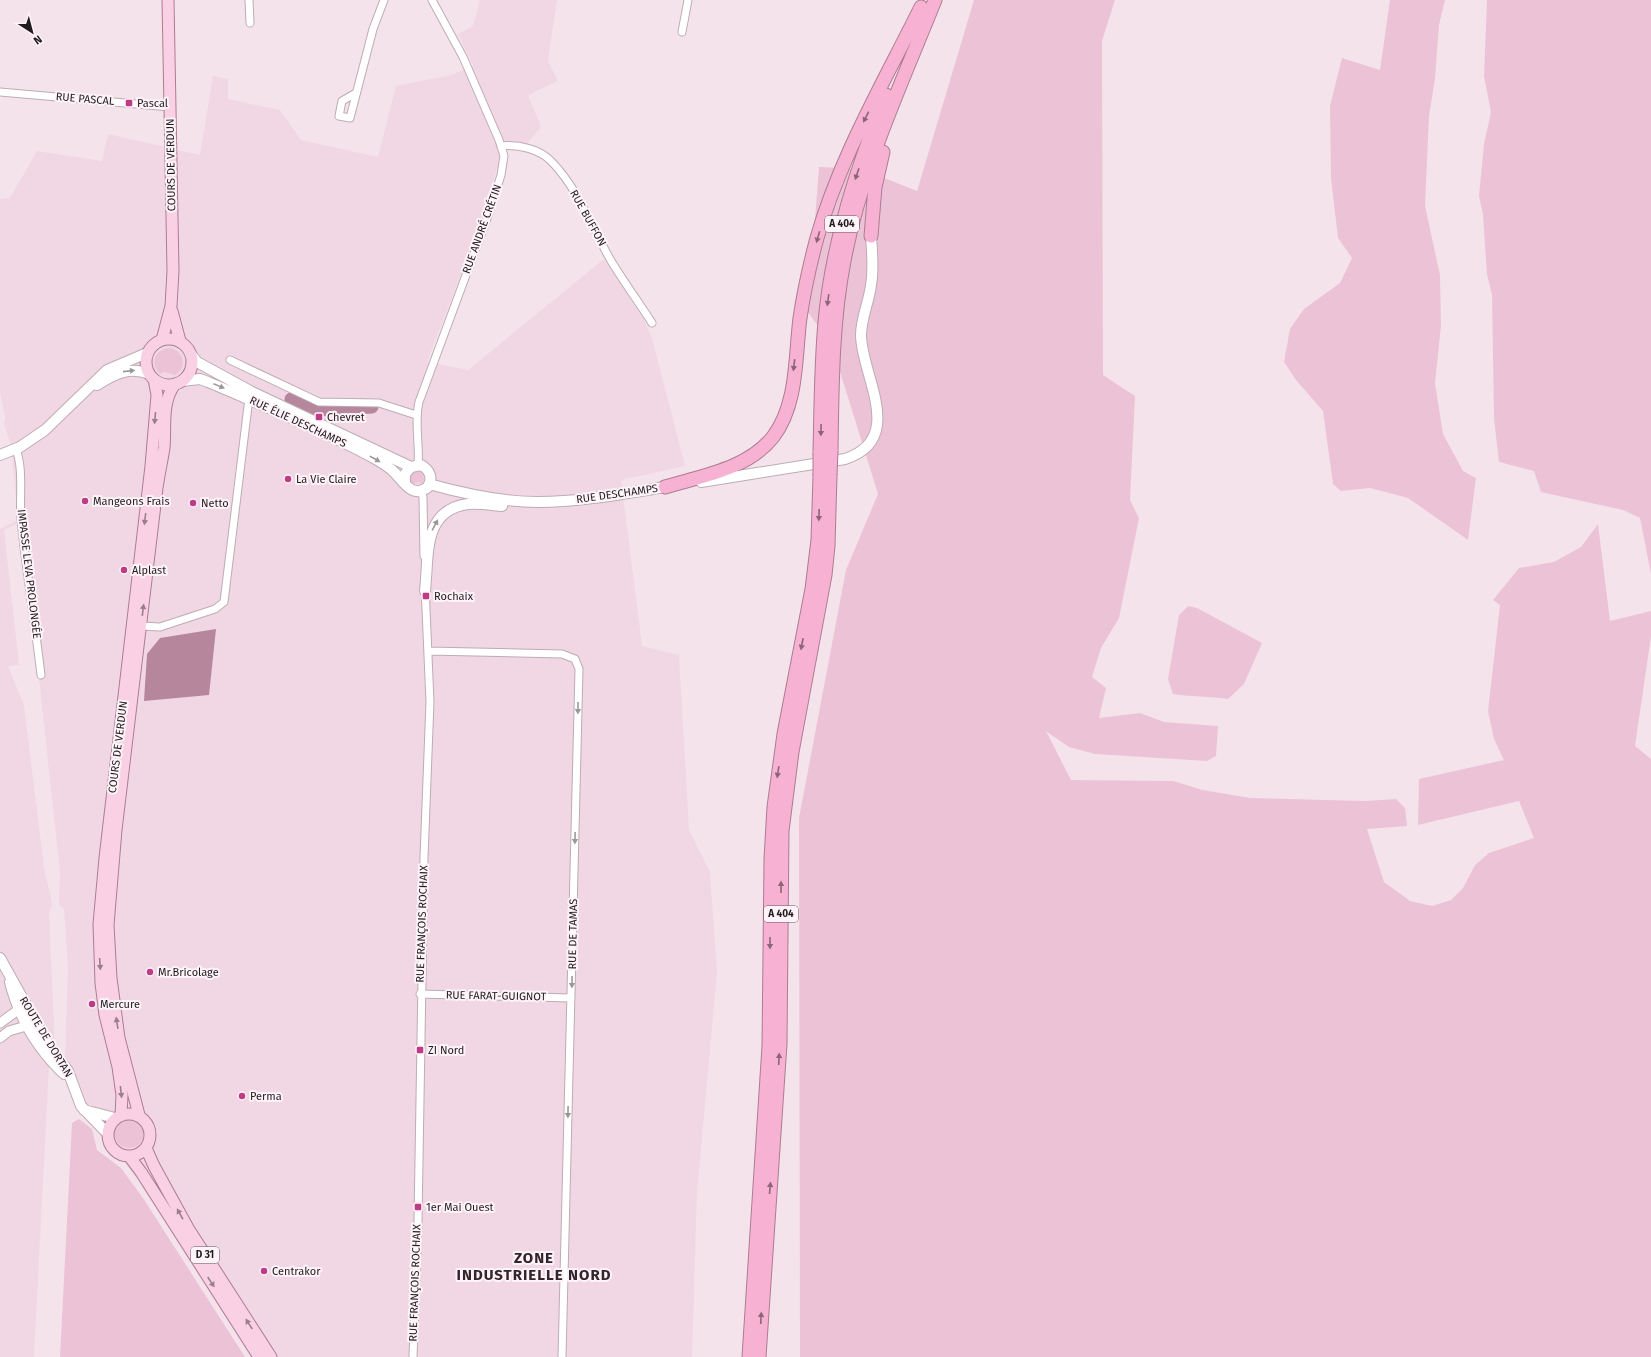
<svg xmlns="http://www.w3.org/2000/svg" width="1651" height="1357" font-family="'Fira Sans',sans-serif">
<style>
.built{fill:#f1d7e3}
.green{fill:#ecc3d6}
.water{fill:#b6869d}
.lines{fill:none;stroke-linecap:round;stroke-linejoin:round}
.river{stroke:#b6869d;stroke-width:13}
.minor-casing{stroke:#bdacb3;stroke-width:9}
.tertiary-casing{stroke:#bdacb3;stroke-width:11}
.secondary-casing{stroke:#bdacb3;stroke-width:12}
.primary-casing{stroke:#ac7c93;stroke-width:13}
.motorway-casing{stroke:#ac7c93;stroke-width:15}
.minor{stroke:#fff;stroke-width:7}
.tertiary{stroke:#fff;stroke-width:9}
.secondary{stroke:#fff;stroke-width:10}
.primary{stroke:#fad0e4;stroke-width:11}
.motorway{stroke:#f7b1d2;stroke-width:13}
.motorway-bridge-casing{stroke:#ac7c93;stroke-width:15;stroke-linecap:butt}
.motorway-bridge{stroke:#f7b1d2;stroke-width:13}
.oneway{fill:#8c6678}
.oneway2{fill:#9b989a}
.oneway3{fill:#987f8b}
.poi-dot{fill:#bd3c85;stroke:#fef3f8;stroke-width:1.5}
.labels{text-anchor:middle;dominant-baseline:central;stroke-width:4;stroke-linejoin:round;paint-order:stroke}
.shield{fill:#fef3f8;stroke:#635c5f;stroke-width:1}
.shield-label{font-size:10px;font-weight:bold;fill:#211b1e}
.street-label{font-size:11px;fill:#211b1e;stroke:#fef3f8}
.poi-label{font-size:11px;fill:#211b1e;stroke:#fef3f8;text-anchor:start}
.district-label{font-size:15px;font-weight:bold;letter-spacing:1px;fill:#33252b;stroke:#fef3f8}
</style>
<rect width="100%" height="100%" fill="#f5e3eb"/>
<path class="built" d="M480,0H557L548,61L558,81L528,95L541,127L527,144L512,141L501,155L482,220L427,362L468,370L604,259L643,318L652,338L685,466L621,480L642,646L679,655L689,830L710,872L717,972L697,1193L692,1357H251L137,1179L66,1086L65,1061L68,968L64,909L59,905L60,872L40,687L18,523L4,530L19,665L8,666L24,705L45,875L51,896L52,906L49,912L55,1051L47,1057L49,1065L34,1357H0V529L18,520L11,446L4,424L5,417L0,392V199L10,198L37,151L102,161L108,134L200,155L213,76L228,79V99L280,110L301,140L378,157L396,86L451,75L473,66L458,34L473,26Z"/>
<path class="green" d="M974,0H1115L1102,41L1103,375L1135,396L1130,500L1139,518L1119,618L1101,648L1092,677L1106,688L1099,718L1140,713L1164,722L1218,726L1216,756L1207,761L1095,754L1069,747L1046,731L1071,780L1173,781L1203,790L1250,798L1365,801L1396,799L1405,808L1407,826L1367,829L1384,882L1410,901L1432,906L1451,900L1463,888L1475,865L1489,853L1534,838L1519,801L1418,825L1419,779L1504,760L1494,739L1488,711L1500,605L1493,600L1519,568L1554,562L1581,547L1598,524L1610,621L1651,611V636L1635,746L1651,759V1357H800L799,818L846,570L878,494L832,346L808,312L819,167L862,169L917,191Z
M1390,0H1445L1439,25L1435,79L1429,116L1425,206L1440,275L1441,326L1435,383L1443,434L1463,471L1476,478L1468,540L1408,498L1370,488L1341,491L1333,484L1323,411L1296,380L1284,362L1290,329L1304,309L1340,283L1352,258L1338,238L1331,178L1330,106L1342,58L1380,70Z
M1487,0H1651V574L1640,518L1623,510L1541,492L1534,471L1499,462L1494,419L1492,295L1487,274L1483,215L1479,196L1484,144L1491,112L1484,76Z
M170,348C184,351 188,367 175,375L164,372L160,374C149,363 155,349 170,348Z
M415,471C421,471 424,474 424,480L422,484L419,482L413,484L410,481L411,474Z
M1188,606L1197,608L1262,643L1244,684L1228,699C1209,696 1191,697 1173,694L1168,679L1179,615Z
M114 1133a15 15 0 1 1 30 0a15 15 0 1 1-30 0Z
M79,1119L92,1129L97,1150L121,1168L143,1198L245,1357H60L72,1123Z"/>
<path class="water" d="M216,629L209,695L144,701L147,654L160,638Z"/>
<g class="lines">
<path class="river" d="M291,399L318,410L372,407"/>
<g class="minor-casing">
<path id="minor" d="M249,0L250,23
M682,32L688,0
M0,92L170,107
M356,93L342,101L339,116L350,118L373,29L384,0
M501,146C518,144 540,149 552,162C578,189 592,227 610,259C623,281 638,301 652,323
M230,360L319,402L379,403L416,415
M16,449C24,471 19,496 21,519C26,571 35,623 41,675
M418,465C420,444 414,423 419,402L489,213L501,175L504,156L499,140L463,57L432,0
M421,491L423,497L424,556
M141,626L160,627L215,609L224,602L249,398
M428,651L562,654L575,659L579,669L562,1357
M420,994L571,998
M413,1357L418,1221L424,857L430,702L425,586"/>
</g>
<g class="tertiary-casing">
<path id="tertiary" d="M0,1023L18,1010
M0,1038L9,1031L26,1026"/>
</g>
<g class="secondary-casing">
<path id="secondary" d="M191,354L197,362L252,392L411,467
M182,381L200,379L208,382C263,405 319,429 372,457C379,461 386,465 392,470C403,480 412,500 428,487C433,478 430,470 421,465L411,467L405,474V484
M97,385C114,374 130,366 149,374
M0,455L20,447L45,430L107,370L147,353
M701,482L845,459C907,439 861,375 861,335C861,318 869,302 871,285C874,268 872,252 871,236
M429,484C465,494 501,502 538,502C582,502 627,493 671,486
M425,591C429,556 422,510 468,504C479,503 491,505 502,506
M0,958L49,1046L68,1071L81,1106L108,1134
M10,982C19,1018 37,1048 64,1074
M84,1110L115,1118"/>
</g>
<g class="primary-casing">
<path id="primary" d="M172,311L180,341
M146 362a23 23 0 1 1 46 0a23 23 0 1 1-46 0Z
M162,340L171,306L173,271L168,0
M108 1135a21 21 0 1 1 42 0a21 21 0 1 1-42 0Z
M121,1115L122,1095L118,1067L105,1015L101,983L99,924L105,858L151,466L157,395L154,379
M139,1115L119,1038L111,978L108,925L116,830L157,488C159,474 162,461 164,448C166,426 161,403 175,384
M146,1148L154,1166L188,1228L271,1357
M129,1156L141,1172L259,1357"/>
</g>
<g class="motorway-casing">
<path id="motorway" d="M871,236L875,187L883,152
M831,451C832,387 832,323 844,261C861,170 901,85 935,0
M820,453C821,409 821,366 825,322C832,243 857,168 886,95
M665,487C701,476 748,469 773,437C798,404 795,357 800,318C804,291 810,264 817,238C840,157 884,82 921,7
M749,1357L769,1046L771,859L774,807L784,734L812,589L818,540L820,476
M759,1357L780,1044L782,831L792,752L825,575L828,546L830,475"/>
</g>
<use href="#minor" class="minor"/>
<use href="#tertiary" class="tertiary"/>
<use href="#secondary" class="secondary"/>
<use href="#primary" class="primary"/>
<use href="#motorway" class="motorway"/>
<g class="motorway-bridge-casing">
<path id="motorway-bridge" d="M830,475L831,451
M820,476V453"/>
</g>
<use href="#motorway-bridge" class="motorway-bridge"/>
</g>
<defs><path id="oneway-solid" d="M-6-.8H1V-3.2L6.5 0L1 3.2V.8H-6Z"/></defs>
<g class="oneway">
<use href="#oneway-solid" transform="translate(866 117) rotate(116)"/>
<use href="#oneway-solid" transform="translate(857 174) rotate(109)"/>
<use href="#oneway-solid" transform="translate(818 237) rotate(106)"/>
<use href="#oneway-solid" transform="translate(828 300) rotate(98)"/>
<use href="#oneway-solid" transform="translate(794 365) rotate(97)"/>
<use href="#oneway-solid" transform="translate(821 430) rotate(91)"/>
<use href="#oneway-solid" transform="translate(819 515) rotate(92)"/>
<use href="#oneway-solid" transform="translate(802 644) rotate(101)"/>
<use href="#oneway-solid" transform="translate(778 772) rotate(99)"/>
<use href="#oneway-solid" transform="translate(781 887) rotate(-90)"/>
<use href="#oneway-solid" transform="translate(770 943) rotate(90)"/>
<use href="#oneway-solid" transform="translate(779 1059) rotate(-87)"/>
<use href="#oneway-solid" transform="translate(770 1188) rotate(-85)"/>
<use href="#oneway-solid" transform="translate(761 1318) rotate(-87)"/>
</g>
<g class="oneway2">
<use href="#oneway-solid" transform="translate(129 371) rotate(-6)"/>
<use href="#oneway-solid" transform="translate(219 386) rotate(22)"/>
<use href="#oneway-solid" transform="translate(375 459) rotate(29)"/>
<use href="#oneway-solid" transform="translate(435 525) rotate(-62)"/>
<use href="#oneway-solid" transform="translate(578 708) rotate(91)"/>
<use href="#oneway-solid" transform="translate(575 838) rotate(91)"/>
<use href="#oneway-solid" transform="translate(572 982) rotate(91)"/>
<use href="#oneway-solid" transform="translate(568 1112) rotate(91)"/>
</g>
<g class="oneway3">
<use href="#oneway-solid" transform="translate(155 418) rotate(95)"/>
<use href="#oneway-solid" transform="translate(145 519) rotate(97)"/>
<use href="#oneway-solid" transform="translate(143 610) rotate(-83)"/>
<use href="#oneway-solid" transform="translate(100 964) rotate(86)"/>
<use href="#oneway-solid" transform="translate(117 1023) rotate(-99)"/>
<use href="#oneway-solid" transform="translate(121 1092) rotate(84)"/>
<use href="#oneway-solid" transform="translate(180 1214) rotate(-119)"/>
<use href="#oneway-solid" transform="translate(211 1282) rotate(57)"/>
<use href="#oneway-solid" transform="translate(249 1324) rotate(-123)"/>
</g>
<g class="poi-dot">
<rect x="125" y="99" width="8" height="8" rx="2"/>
<rect x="315" y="413" width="8" height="8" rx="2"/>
<circle cx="288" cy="479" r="4"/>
<circle cx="85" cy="501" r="4"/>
<circle cx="193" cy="503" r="4"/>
<circle cx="124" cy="570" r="4"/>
<rect x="422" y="592" width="8" height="8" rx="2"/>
<circle cx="150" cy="972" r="4"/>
<circle cx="92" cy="1004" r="4"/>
<rect x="416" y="1046" width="8" height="8" rx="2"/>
<circle cx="242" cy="1096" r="4"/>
<rect x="414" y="1203" width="8" height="8" rx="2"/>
<circle cx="264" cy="1271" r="4"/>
</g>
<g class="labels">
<g class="shield">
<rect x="825" y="216" width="34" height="16" rx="3"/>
<rect x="764" y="906" width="34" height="16" rx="3"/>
<rect x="191" y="1247" width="28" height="16" rx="3"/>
</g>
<g class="shield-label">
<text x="842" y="224">A 404</text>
<text x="781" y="914">A 404</text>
<text x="205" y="1255">D 31</text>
</g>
<g class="street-label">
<text transform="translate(85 99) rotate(5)">RUE PASCAL</text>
<text transform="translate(171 165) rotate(-91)">COURS DE VERDUN</text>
<text transform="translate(588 218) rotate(61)">RUE BUFFON</text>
<text transform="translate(482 229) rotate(-70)">RUE ANDRÉ CRÉTIN</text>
<text transform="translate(298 422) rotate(25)">RUE ÉLIE DESCHAMPS</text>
<text transform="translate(617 494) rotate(-8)">RUE DESCHAMPS</text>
<text transform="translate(29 574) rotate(83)">IMPASSE LEVA PROLONGÉE</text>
<text transform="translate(118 747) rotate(-83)">COURS DE VERDUN</text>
<text transform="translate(422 924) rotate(-88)">RUE FRANÇOIS ROCHAIX</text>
<text transform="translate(573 934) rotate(-89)">RUE DE TAMAS</text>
<text transform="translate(496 996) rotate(1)">RUE FARAT-GUIGNOT</text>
<text transform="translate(46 1037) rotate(59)">ROUTE DE DORTAN</text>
<text transform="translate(415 1283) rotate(-88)">RUE FRANÇOIS ROCHAIX</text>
</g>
<g class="poi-label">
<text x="137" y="103">Pascal</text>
<text x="327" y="417">Chevret</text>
<text x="296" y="479">La Vie Claire</text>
<text x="93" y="501">Mangeons Frais</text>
<text x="201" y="503">Netto</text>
<text x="132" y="570">Alplast</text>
<text x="434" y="596">Rochaix</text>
<text x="158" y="972">Mr.Bricolage</text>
<text x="100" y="1004">Mercure</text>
<text x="428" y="1050">ZI Nord</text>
<text x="250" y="1096">Perma</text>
<text x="426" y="1207">1er Mai Ouest</text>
<text x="272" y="1271">Centrakor</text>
</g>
<g class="district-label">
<text x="534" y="1258">ZONE<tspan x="534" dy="17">INDUSTRIELLE NORD</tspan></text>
</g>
</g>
<g transform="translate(32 32) rotate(144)" stroke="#fef3f8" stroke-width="3" paint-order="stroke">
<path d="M0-3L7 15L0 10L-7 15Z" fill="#211b1e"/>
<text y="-6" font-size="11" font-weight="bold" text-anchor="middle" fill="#211b1e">N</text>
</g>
</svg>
